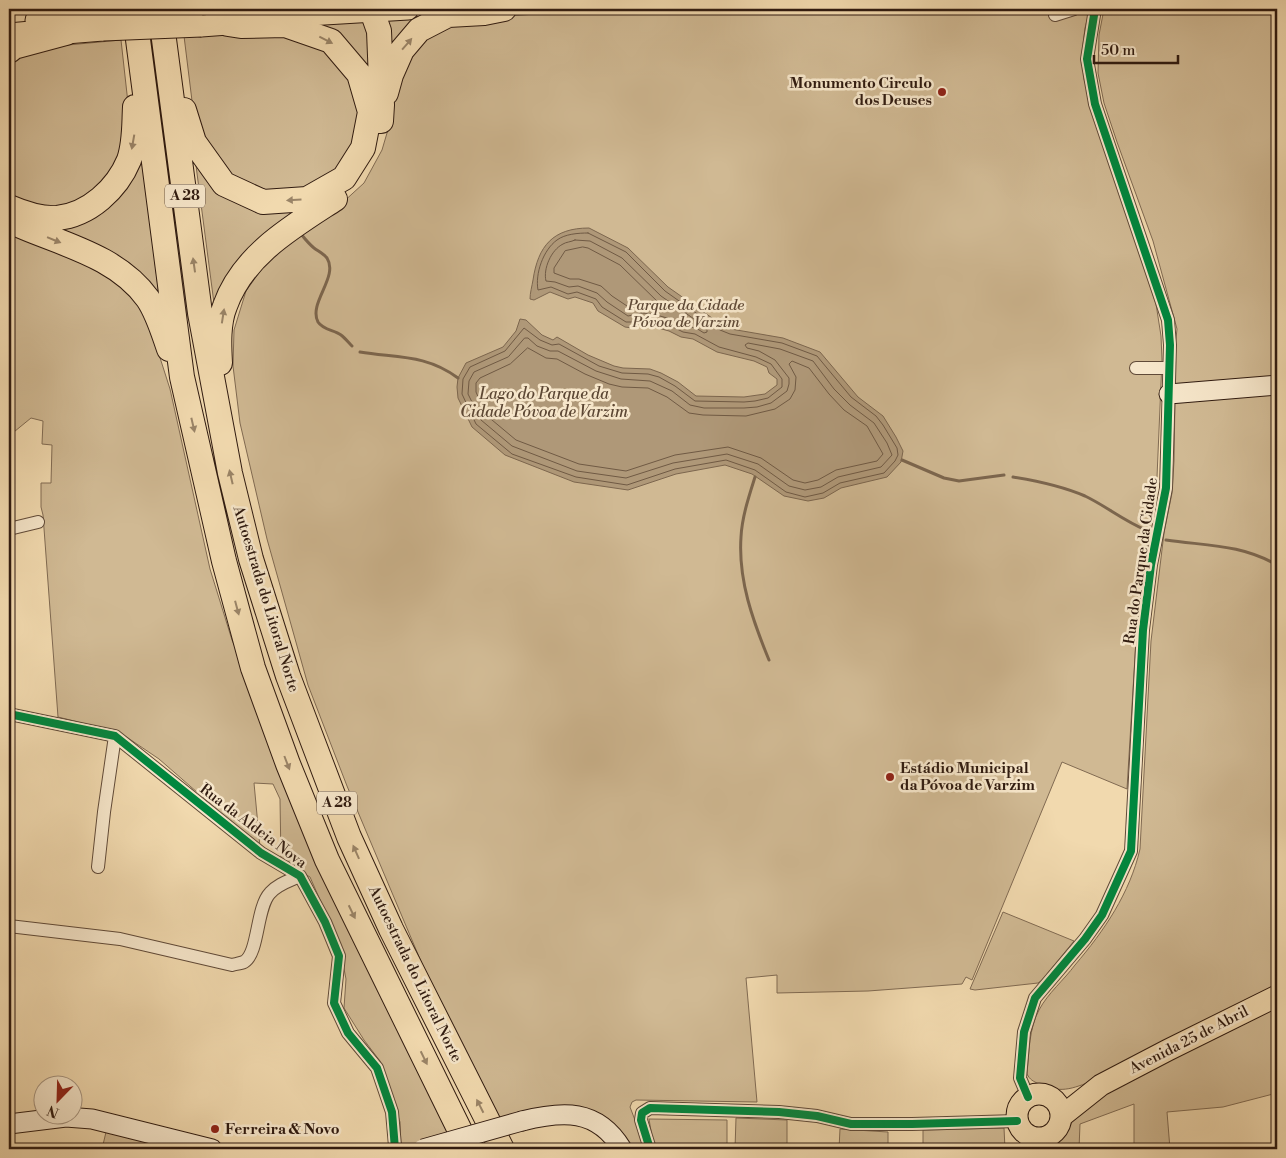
<svg xmlns="http://www.w3.org/2000/svg" width="1286" height="1158" font-family="'Libre Bodoni',serif">
<style>
.green{fill:#d0b993;stroke:#806a52}
.water{fill:#af9878;stroke:#7c664e}
.lines{fill:none;stroke-linecap:round;stroke-linejoin:round}
.shore{stroke:#705a44;stroke-width:1}
.stream{stroke:#7c664e;stroke-width:3}
.street-casing{stroke:#604a38;stroke-width:14}
.secondary-casing{stroke:#301b10;stroke-width:21}
.primary-casing{stroke:#301b10;stroke-width:23}
.highway-casing{stroke:#301b10;stroke-width:26}
.street{stroke:#f6e6ca;stroke-width:12}
.secondary{stroke:#f6e6ca;stroke-width:19}
.primary{stroke:#f1d9ae;stroke-width:21}
.highway{stroke:#f1d9ae;stroke-width:24}
.secondary-bridge-casing{stroke:#301b10;stroke-width:21;stroke-linecap:butt}
.primary-bridge-casing{stroke:#301b10;stroke-width:23;stroke-linecap:butt}
.secondary-bridge{stroke:#f6e6ca;stroke-width:19}
.primary-bridge{stroke:#f1d9ae;stroke-width:21}
.cycleway-casing{stroke:#f6e6ca;stroke-width:11}
.cycleway{stroke:#00873e;stroke-width:8}
.oneway{fill:#9a8467}
.poi-dot{fill:#8f2418;stroke:#f6e6ca;stroke-width:2}
.labels{text-anchor:middle;dominant-baseline:central;stroke-width:5;stroke-linejoin:round;paint-order:stroke}
.shield{fill:#f6e6ca;stroke:#6b5848;stroke-width:1}
.shield-label{font-size:14px;font-weight:bold;fill:#301b10}
.poi-label{font-size:15px;font-weight:bold;fill:#301b10;stroke:#f6e6ca;text-anchor:start}
.park-label{font-size:15px;font-style:italic;fill:#604a37;stroke:#f6e6ca}
.street-label{font-size:15px;fill:#301b10;stroke:#f6e6ca}
.water-label{font-size:16px;font-style:italic;fill:#5c4734;stroke:#f6e6ca}
</style>
<rect width="100%" height="100%" fill="#f1d9ae"/>
<filter id="stains"><feTurbulence type="fractalNoise" baseFrequency=".004" numOctaves="4"/><feColorMatrix values="0 0 0 0 .2 0 0 0 0 .09 0 0 0 0 .02 0 0 0 .5 -.17"/></filter>
<radialGradient id="worn" r=".72"><stop offset=".6" stop-color="#630" stop-opacity="0"/><stop offset="1" stop-color="#630" stop-opacity=".3"/></radialGradient>
<path class="green" d="M608,9H1090L1085,28L1082,53L1084,79L1099,132L1156,304L1161,336L1162,360L1157,477L1138,607L1127,789L1062,762L972,980L966,977L962,984L868,991L777,993V975L746,978L757,1102L636,1100L632,1102L630,1107L646,1149H630L545,1108L497,1118L428,978L347,786L308,685L267,539L240,423L233,366L234,330L246,291L266,263L291,240L329,215L364,183L382,150L392,116L397,83L404,59L425,35L449,20Z
M1104,9H1277V380L1175,388L1174,357L1177,329L1153,241L1117,142L1104,103L1098,73L1099,35Z
M428,16L393,55L382,18Z
M367,19L374,29L376,37C377,65 380,109 374,136C360,197 304,204 264,241C243,261 229,283 219,311H215L195,158C211,184 234,203 264,208C344,222 406,131 360,63C348,45 328,34 309,26L308,24L309,22Z
M249,33H275L319,46L347,72L361,114L358,138L342,170L285,196L249,188L218,167L194,117L184,36Z
M121,40L130,121L127,143L105,184L64,208L43,209L9,198V59L36,48Z
M142,151L160,304L23,219L62,223Z
M9,228L71,254L125,285L147,317L170,389L210,569L232,640L449,1133L408,1149H401L400,1122L380,1061L364,1040L344,1008L346,979L339,943L310,877L281,861L280,799L273,784L254,783L260,847L159,759L128,738L118,732L58,717L43,515L41,507V483H51L52,445L42,444L43,421L31,418L9,436Z
M1277,390V990L1098,1079C1075,1087 1063,1095 1039,1084C1033,1081 1030,1080 1027,1074C1029,1053 1029,1028 1039,1010C1048,993 1064,980 1075,965C1104,931 1130,893 1140,849L1151,641L1164,533L1172,493L1174,461L1175,398Z
M1003,912L1074,941L1042,980L1038,983L975,990L970,989Z
M1277,1008V1093L1223,1107L1167,1112L1170,1149H1134V1104L1080,1124L1079,1149H1057L1060,1140L1067,1130L1071,1119L1087,1101Z
M736,1118L787,1120V1149H735Z
M649,1119L727,1120V1149H654Z
M1004,1128L1005,1149H923V1130Z
M840,1129L888,1132V1149H839Z
M106,1132L175,1149H102Z"/>
<path class="water" d="M589,228L628,248L668,287L722,325L731,329L783,338L820,352L858,397L883,416L896,437L903,451L901,462L887,477L841,488L824,498L808,501L784,496L752,474L725,465L676,474L628,490L574,482L505,455L472,427L458,398L457,387L458,378L466,363L503,347L516,331L520,319L526,320L542,335L553,340L557,337L588,355L614,366L623,368L650,369L661,373L678,382L696,396L744,397L765,394L777,385V379L769,373L767,367L754,361L717,352L693,339L681,337L669,331L651,326L643,324L632,328L625,327L598,311L593,303L575,297L568,299L550,292L534,300L530,299C530,293 532,286 533,280C538,246 553,228 589,228Z"/>
<g class="lines">
<path class="shore" d="M588,233L626,252L665,291L720,330L730,334L782,343L817,356L851,397L876,416L883,425L897,448L898,455L895,461L884,473L840,483L823,493L805,497L786,492L755,470L726,460L675,469L627,485L576,477L512,454L476,424L462,394L463,379L470,367L505,351L524,328L540,340L552,345L559,344L599,366L622,373L648,374L659,377L675,386L695,401L744,402L755,401L768,398L782,387V379L771,364L756,357L719,347L695,334L683,332L671,326L652,321L643,319L632,322H626L602,307L596,299L577,292L568,294L551,287L538,290C535,274 543,250 557,240C565,234 578,233 588,233Z
M575,240L590,241L622,258L661,296L707,328V332L704,333L696,328L685,326L674,320L653,314L642,313L628,316L607,302L597,293L578,286L569,287L555,282L546,281C543,269 551,250 563,244C566,242 571,242 575,240Z
M583,247L588,248L620,265L659,303V307L642,305L630,308L612,296L601,286L579,279H570L554,273V268L565,251Z
M525,338H528L537,346L550,351H558L596,371L621,379L650,381L672,391L690,405L704,408H744L757,407L771,403L787,391L789,384V378L775,360L759,351L747,348L745,345L748,343L780,349L813,361L834,389L850,405L874,423L887,443L892,455L881,467L838,477L821,487L805,490L789,486L758,464L727,454L673,463L626,478L577,471L512,446L481,420L468,394L469,381L474,372L508,357Z
M528,348L546,358L557,359L585,374L609,384L622,387L648,388L667,397L689,413L703,415L746,416L775,409L790,399L795,390L796,377L789,364L792,361L809,368L829,394L844,410L867,426L883,454L877,461L836,470L818,480L805,483L793,480L761,458L728,447L675,455L626,471L579,464L516,440L486,415L476,392V383L480,378L510,364Z"/>
<path class="stream" d="M301,234C305,239 309,244 314,248C318,251 324,254 327,258C339,277 308,303 318,322C323,330 334,330 341,335C345,338 349,343 352,346
M360,352C396,358 426,354 458,378
M902,460L944,478L959,481L1004,475
M755,477C749,496 742,517 741,537C738,580 753,621 769,660
M1013,477C1038,481 1062,486 1085,496C1106,506 1124,521 1146,530
M1166,540C1207,546 1240,544 1277,565"/>
<g class="street-casing">
<path id="street" d="M1055,15L1074,9
M1136,368H1169
M9,529L38,522
M9,714L115,736L261,853L300,876L325,922L339,956L334,1003L348,1033L377,1068L392,1112L395,1146
M98,867L104,812L115,736
M9,926L120,939L232,965C236,964 241,963 244,962C259,953 256,908 270,893C278,884 289,881 300,876
M1028,1097L1020,1078L1024,1032L1035,998L1085,939L1102,915L1131,851L1143,630L1151,565L1166,488L1170,345L1168,320L1095,104L1087,59L1095,9
M650,1149L641,1120L642,1113L650,1108L779,1112L817,1116L851,1124H912L1017,1121"/>
</g>
<g class="secondary-casing">
<path id="secondary" d="M1169,394L1277,385
M522,1121C562,1111 597,1108 622,1149
M9,1124L66,1117L92,1119L212,1149"/>
</g>
<g class="primary-casing">
<path id="primary" d="M36,20L99,14
M201,26L228,24L240,19L408,9
M9,34L53,30L66,33L103,30
M1017 1116a22 22 0 1 1 44 0a22 22 0 1 1-44 0Z
M1062,1116L1101,1085L1168,1050L1277,996"/>
</g>
<g class="highway-casing">
<path id="highway" d="M134,9L182,377L224,561L253,668L288,764L327,860L469,1149
M160,9L200,313L230,473L251,559L288,676L349,837L391,929L502,1149
M368,9L372,11L379,31L382,105L381,121
M9,51L14,47L66,33
M386,93L391,75L402,50L419,30L448,15L484,13L504,9
M184,110L194,142L224,184L263,202L307,199L344,178L363,148L370,112L359,74L331,41L285,25L241,26L228,24
M9,207C23,213 42,219 57,218C89,215 117,189 129,160C135,143 134,125 135,107
M9,221C56,243 116,254 148,299C158,314 163,332 169,349
M220,363C219,345 218,323 225,306C243,255 292,227 335,199"/>
</g>
<use href="#street" class="street"/>
<use href="#secondary" class="secondary"/>
<use href="#primary" class="primary"/>
<use href="#highway" class="highway"/>
<g class="secondary-bridge-casing">
<path id="secondary-bridge" d="M423,1149L522,1121"/>
</g>
<g class="primary-bridge-casing">
<path id="primary-bridge" d="M99,14L194,9
M103,30L201,26"/>
</g>
<use href="#secondary-bridge" class="secondary-bridge"/>
<use href="#primary-bridge" class="primary-bridge"/>
<g class="cycleway-casing">
<path id="cycleway" d="M9,714L115,736L261,853L300,876L325,922L339,956L334,1003L348,1033L377,1068L392,1112L395,1149
M1028,1097L1020,1078L1024,1032L1035,998L1085,939L1102,915L1131,851L1143,630L1151,565L1166,488L1170,345L1168,320L1095,104L1087,59L1095,9
M650,1149L641,1120L642,1113L650,1108L779,1112L817,1116L851,1124H912L1017,1121"/>
</g>
<use href="#cycleway" class="cycleway"/>
</g>
<defs><path id="oneway-solid" d="M-6-.8H1V-3.2L6.5 0L1 3.2V.8H-6Z" transform="scale(1.25)"/></defs>
<g class="oneway">
<use href="#oneway-solid" transform="translate(326 40) rotate(27)"/>
<use href="#oneway-solid" transform="translate(407 44) rotate(-49)"/>
<use href="#oneway-solid" transform="translate(133 142) rotate(100)"/>
<use href="#oneway-solid" transform="translate(294 200) rotate(177)"/>
<use href="#oneway-solid" transform="translate(54 240) rotate(22)"/>
<use href="#oneway-solid" transform="translate(194 265) rotate(-98)"/>
<use href="#oneway-solid" transform="translate(223 316) rotate(-81)"/>
<use href="#oneway-solid" transform="translate(193 425) rotate(77)"/>
<use href="#oneway-solid" transform="translate(231 477) rotate(-103)"/>
<use href="#oneway-solid" transform="translate(237 608) rotate(75)"/>
<use href="#oneway-solid" transform="translate(287 763) rotate(69)"/>
<use href="#oneway-solid" transform="translate(356 852) rotate(-114)"/>
<use href="#oneway-solid" transform="translate(352 912) rotate(64)"/>
<use href="#oneway-solid" transform="translate(424 1058) rotate(64)"/>
<use href="#oneway-solid" transform="translate(480 1106) rotate(-117)"/>
</g>
<g class="poi-dot">
<circle cx="942" cy="92" r="5"/>
<circle cx="890" cy="777" r="5"/>
<circle cx="215" cy="1129" r="5"/>
</g>
<g class="labels">
<g class="shield">
<rect x="165" y="184.5" width="40" height="23" rx="4"/>
<rect x="317" y="791.5" width="40" height="23" rx="4"/>
</g>
<g class="shield-label">
<text x="185" y="196">A 28</text>
<text x="337" y="803">A 28</text>
</g>
<g class="poi-label">
<text x="932" y="83" text-anchor="end">Monumento Circulo<tspan x="932" dy="17">dos Deuses</tspan></text>
<text x="900" y="768">Estádio Municipal<tspan x="900" dy="17">da Póvoa de Varzim</tspan></text>
<text x="225" y="1129">Ferreira &amp; Novo</text>
</g>
<g class="park-label">
<text x="686" y="305">Parque da Cidade<tspan x="686" dy="17">Póvoa de Varzim</tspan></text>
</g>
<g class="street-label">
<text transform="translate(1141 561) rotate(-82)">Rua do Parque da Cidade</text>
<text transform="translate(266 599) rotate(73)">Autoestrada do Litoral Norte</text>
<text transform="translate(253 826) rotate(37)">Rua da Aldeia Nova</text>
<text transform="translate(415 974) rotate(64)">Autoestrada do Litoral Norte</text>
<text transform="translate(1189 1040) rotate(-27)">Avenida 25 de Abril</text>
</g>
<g class="water-label">
<text x="544" y="394">Lago do Parque da<tspan x="544" dy="18">Cidade Póvoa de Varzim</tspan></text>
</g>
</g>
<rect width="1286" height="1158" fill="none" stroke="#f1d9ae" stroke-width="30"/>
<rect x="10" y="10" width="1266" height="1138" fill="none" stroke="#301b10" stroke-width="2.5"/>
<rect x="15" y="15" width="1256" height="1128" fill="none" stroke="#301b10"/>
<g transform="translate(58 1100) rotate(203)"><circle r="24" fill="#f6e6ca" stroke="#a79580"/>
<path d="M0-4L9 19L0 12L-9 19Z" fill="#8f2418"/>
<text y="-8" font-size="14" font-weight="bold" text-anchor="middle" fill="#301b10">N</text>
</g>
<path d="M1094 55v8h84v-8" fill="none" stroke="#301b10" stroke-width="2.5"/>
<text x="1101" y="55" font-size="15" fill="#301b10" stroke="#f6e6ca" stroke-width="4" paint-order="stroke">50 m</text>
<rect width="100%" height="100%" filter="url(#stains)"/>
<rect width="100%" height="100%" fill="url(#worn)"/>
</svg>
